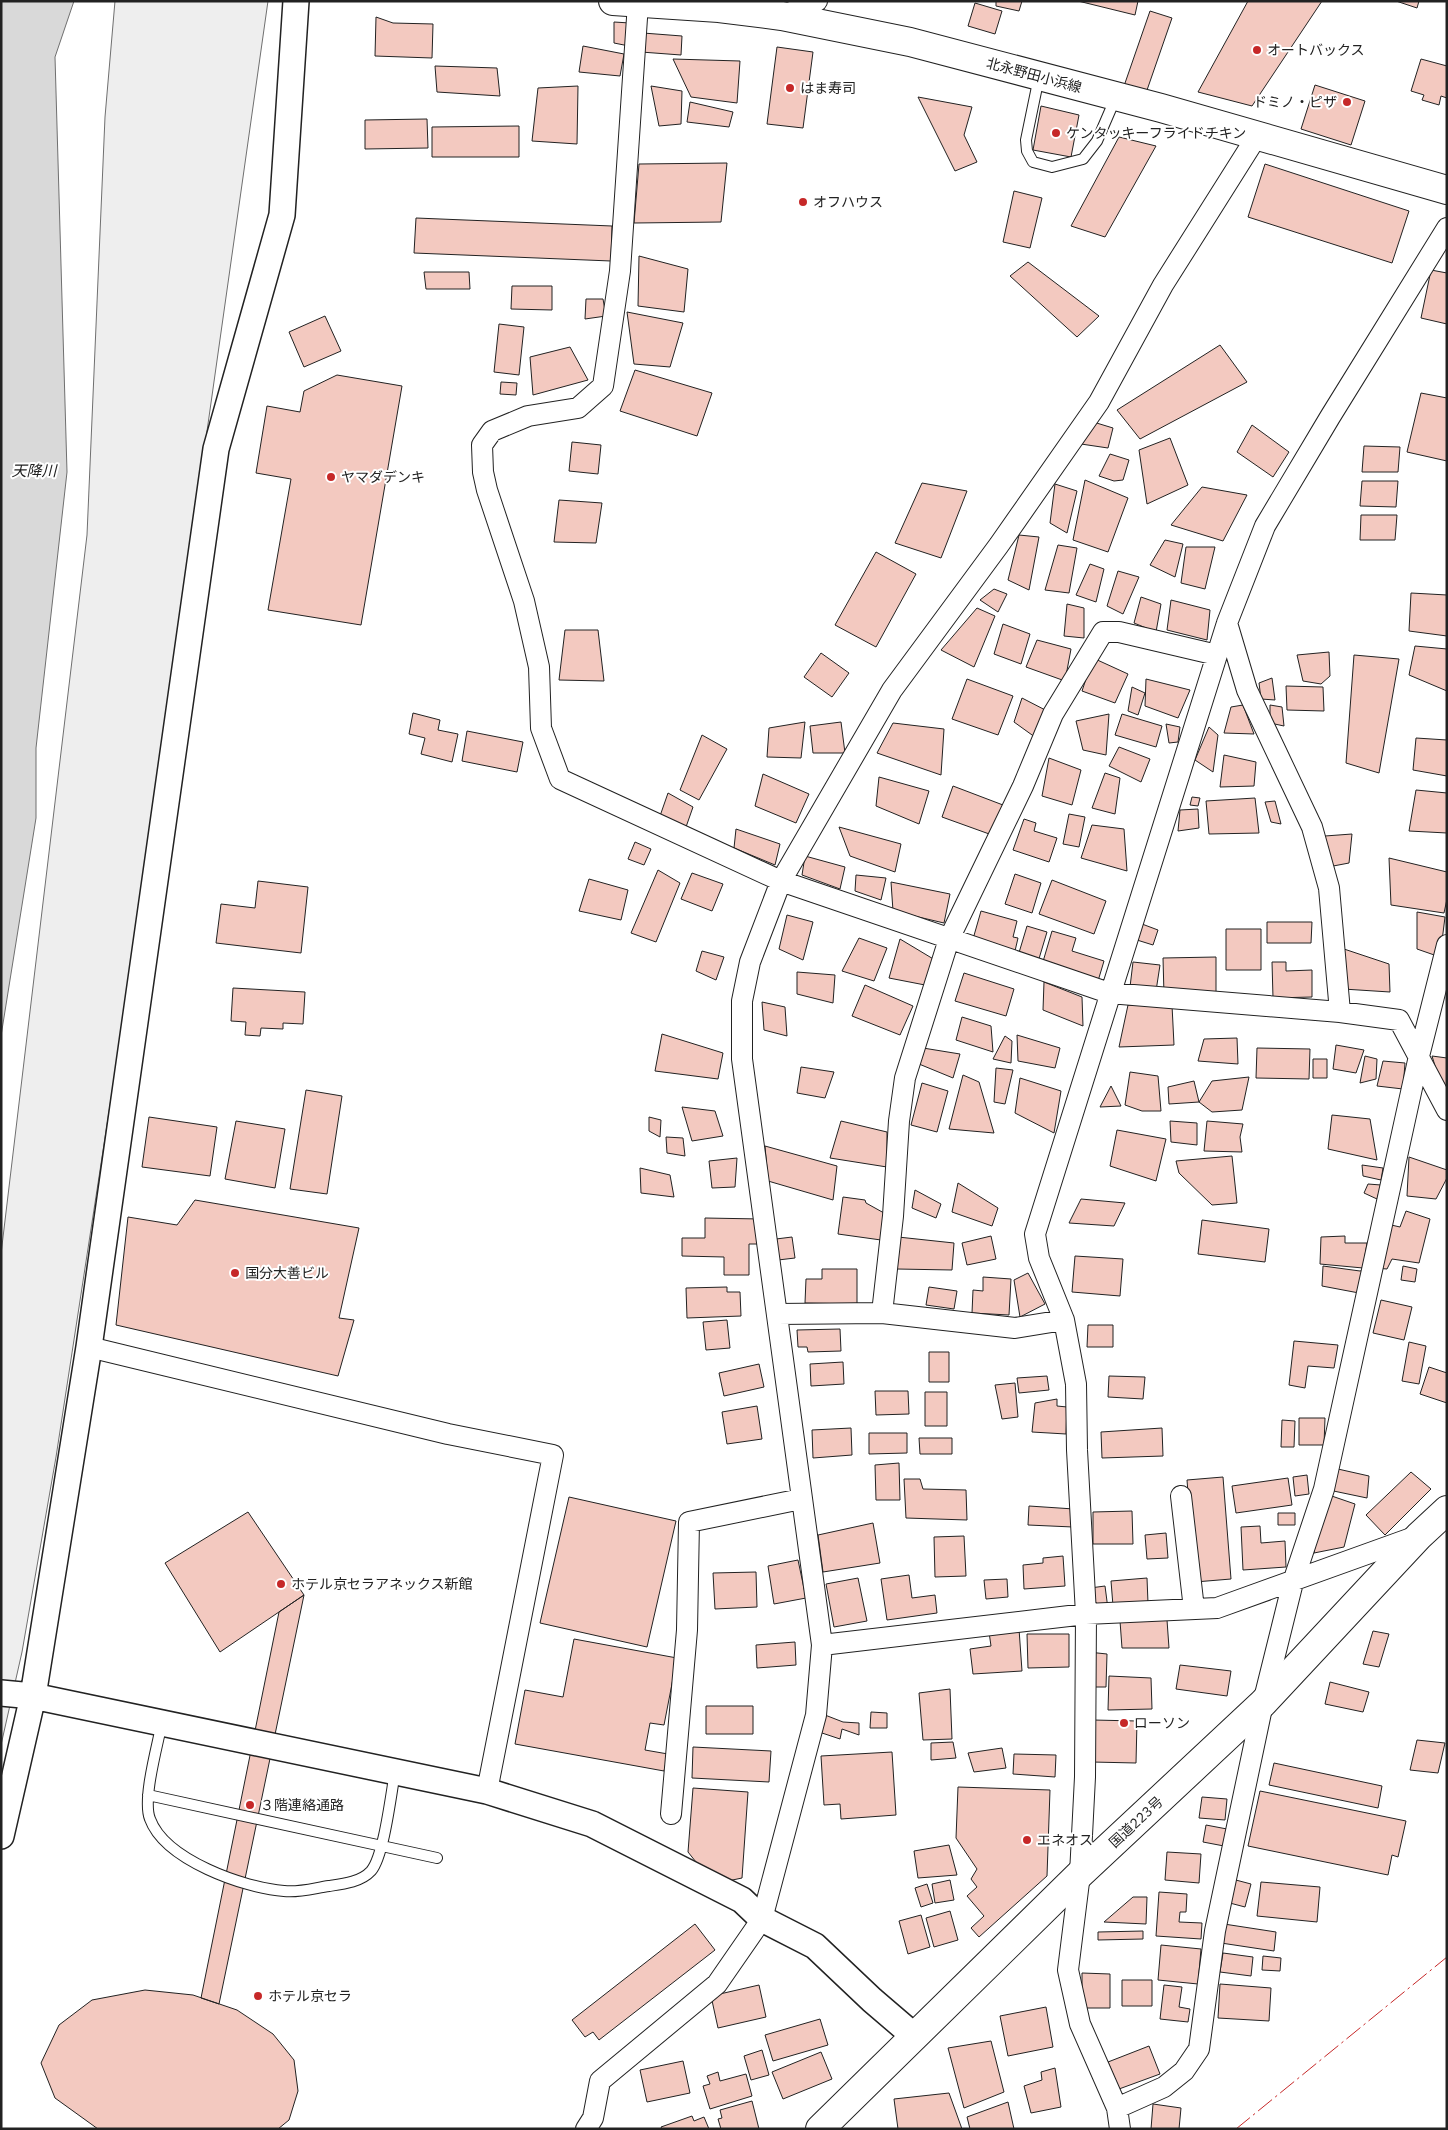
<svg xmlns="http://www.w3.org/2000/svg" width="1448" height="2130" font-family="'IBM Plex Sans','Noto Sans JP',sans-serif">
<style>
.green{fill:#eee;stroke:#6f6f6f}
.water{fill:#d9d9d9;stroke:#6f6f6f}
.building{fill:#f3c9c0;stroke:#222}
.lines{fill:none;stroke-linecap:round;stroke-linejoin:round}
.service-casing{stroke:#222;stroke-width:12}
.minor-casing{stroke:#222;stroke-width:22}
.tertiary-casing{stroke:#222;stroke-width:28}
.secondary-casing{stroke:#222;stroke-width:30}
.trunk-casing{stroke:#222;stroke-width:30}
.service{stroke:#fff;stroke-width:10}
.minor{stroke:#fff;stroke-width:20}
.tertiary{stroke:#fff;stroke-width:25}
.secondary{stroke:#fff;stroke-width:28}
.trunk{stroke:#fff;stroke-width:28}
.power{stroke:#c62828;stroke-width:1;stroke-dasharray:18 4 2.5 4;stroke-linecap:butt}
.poi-dot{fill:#c62828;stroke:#fff;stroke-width:2}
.labels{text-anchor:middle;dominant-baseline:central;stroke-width:4;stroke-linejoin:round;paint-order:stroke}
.poi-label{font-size:14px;fill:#222;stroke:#fff;text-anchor:start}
.street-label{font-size:14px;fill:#222;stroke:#fff}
.water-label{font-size:15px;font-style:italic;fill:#222;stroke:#fff}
</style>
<rect width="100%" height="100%" fill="#fff"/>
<path class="green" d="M115,1H268L128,988L56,1457L22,1652L1,1745V1254L87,535L105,117Z"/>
<path class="water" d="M1,1H74L55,57L67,472L36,748V818L1,1036Z"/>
<path class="building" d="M996,1H1022L1019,11L996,6Z
M1078,1H1138L1135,15Z
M1248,1H1322L1252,106L1198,92Z
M1396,1H1419L1417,8Z
M975,3L1002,11L995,34L968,26Z
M1150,11L1172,18L1146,93L1124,86Z
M376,17L393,23L433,24L432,58L375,56Z
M614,22L630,23L629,46L614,43Z
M643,33L682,36L681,55L641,52Z
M583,46L624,54L620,76L579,72Z
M777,47L813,52L803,128L767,124Z
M673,59L740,61L737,103L691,97Z
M1421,59L1447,66V98L1441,96L1439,105L1422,100L1424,95L1411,91Z
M435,66L497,68L500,96L437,92Z
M1315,85L1365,101L1351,145L1301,129Z
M578,86L577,144L532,141L538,88Z
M651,86L682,91L681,124L659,126Z
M918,97L972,107L964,135L977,162L955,171Z
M690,102L733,112L729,127L687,122Z
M1041,106L1079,115L1071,157L1033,150Z
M427,119L428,148L365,149V120Z
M519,126V157H432V127Z
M1119,137L1156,146L1105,237L1071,226Z
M727,163L721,222L634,223L639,164Z
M1265,164L1409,211L1392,263L1248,217Z
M1014,191L1042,198L1030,248L1003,242Z
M416,218L612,226L611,261L414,253Z
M639,256L688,269L684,312L638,306Z
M1028,262L1099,316L1077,337L1010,276Z
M1431,270L1447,273V324L1421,318Z
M424,272H469L470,289H426Z
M512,286H552V310L511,309Z
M586,299H603L606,316L585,319Z
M627,312L683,323L670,367L634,364Z
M325,316L341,351L304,367L289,332Z
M499,324L524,327L519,375L494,372Z
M1220,345L1247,382L1140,439L1117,410Z
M570,347L588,380L533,395L530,357Z
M635,370L712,393L697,436L620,411Z
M337,375L402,386L361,625L268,610L291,479L256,473L267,406L300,412L304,391Z
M501,382L517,383L516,395L500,394Z
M1421,393L1447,398V461L1407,452Z
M1090,421L1113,428L1108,448L1081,444Z
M1252,425L1289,452L1273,477L1237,452Z
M1170,438L1188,485L1147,504L1139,450Z
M572,442L601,445L598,474L569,471Z
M1364,446L1400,447L1398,472H1362Z
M1110,454L1129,460L1123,480L1114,481L1099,476Z
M1085,480L1128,498L1108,552L1073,540Z
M1362,481H1398L1396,507L1360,506Z
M922,483L967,491L941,558L895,543Z
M1055,484L1077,491L1067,533L1050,523Z
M1202,487L1247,495L1223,541L1171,525Z
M559,500L602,503L596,543L554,542Z
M1361,515H1397L1395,540H1360Z
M1019,535L1039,537L1029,590L1008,580Z
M1165,540L1183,544L1175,577L1150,565Z
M1058,545L1077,548L1069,593L1045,590Z
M1186,547H1215L1205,589L1181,583Z
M876,552L916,574L876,647L835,625Z
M1090,564L1104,569L1096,602L1076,595Z
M1118,571L1139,577L1123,614L1107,606Z
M994,589L1007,594L998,612L980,600Z
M1411,593L1447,595V636L1409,631Z
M1141,597L1161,604L1156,632L1134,623Z
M1171,600L1210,610L1207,640L1167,630Z
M1067,604L1084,608V638L1064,636Z
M977,608L995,616L974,667L941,650Z
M1003,624L1030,634L1021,664L994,654Z
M565,630H598L604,681L559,680Z
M1037,640L1071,649L1065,681L1026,667Z
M1415,646L1447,649V691L1409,675Z
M1329,652L1330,676L1321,684L1303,681L1297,655Z
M821,653L849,673L832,697L804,677Z
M1354,655L1399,659L1379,773L1346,763Z
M1093,658L1128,674L1115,703L1082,691Z
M1272,678L1275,700L1261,699L1259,683Z
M967,679L1013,696L998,735L952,719Z
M1146,679L1190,690L1178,718L1145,706Z
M1286,686L1323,687L1324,711L1287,710Z
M1132,687L1145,693L1138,715L1128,711Z
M1022,698L1053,714L1039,740L1014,722Z
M1243,705L1254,734L1224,733L1231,707Z
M1270,705L1282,707L1284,726L1270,723Z
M413,713L440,720L438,730L458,734L452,762L421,754L425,738L409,734Z
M1109,714L1106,755L1083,750L1076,721Z
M1122,714L1162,726L1156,747L1115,735Z
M805,722L801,758L767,757L769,728Z
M841,722L845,753H813L810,726Z
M893,723L944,729L941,775L877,753Z
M1166,724L1180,727L1178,742L1169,743Z
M1209,727L1218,735L1213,772L1195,760Z
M467,731L523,742L517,772L462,761Z
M702,735L727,749L699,800L680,790Z
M1416,738L1447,740V776L1413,770Z
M1119,747L1150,759L1141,782L1109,766Z
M1224,755L1256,762L1254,786L1220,787Z
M1049,758L1081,770L1072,805L1042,796Z
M1105,773L1120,778L1115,814L1092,808Z
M763,774L809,794L796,823L755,806Z
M879,777L929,791L919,824L876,806Z
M953,786L1003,805L992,835L942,817Z
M1416,790L1447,793V833L1409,831Z
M668,793L693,807L686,827L660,816Z
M1192,797L1200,798L1198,806L1190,805Z
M1255,798L1259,833L1209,834L1206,801Z
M1275,801L1281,824L1271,822L1265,802Z
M1198,809L1199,828L1178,831L1180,810Z
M1069,814L1085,817L1079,847L1063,844Z
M1024,819L1036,823L1034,831L1057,838L1049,862L1013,850Z
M1092,825L1124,829L1127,871L1081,858Z
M839,827L901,844L895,872L850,856Z
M736,829L780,844L775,865L734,848Z
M1352,834L1349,863L1328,867L1325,836Z
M635,842L651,849L644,865L628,859Z
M805,856L845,867L840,889L802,875Z
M1389,858L1447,872V899L1444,913L1391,905Z
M658,870L680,883L656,942L631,933Z
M692,873L723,884L712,911L681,899Z
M1015,874L1041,883L1032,913L1005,904Z
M856,875L886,878L881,900L855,891Z
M589,879L628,890L621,920L579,911Z
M1052,880L1106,901L1094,934L1039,914Z
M258,881L308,887L301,953L216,943L221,904L255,908Z
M891,882L950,894L944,923L893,911Z
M981,911L1017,921L1013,937L1018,938L1015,951L973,939Z
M1417,912L1445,917L1440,957L1417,949Z
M787,915L813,922L803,960L779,949Z
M1267,922H1312L1311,943H1267Z
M1142,924L1158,930L1153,945L1137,940Z
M1027,926L1047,932L1038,962L1018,956Z
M1226,929H1261V970H1226Z
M1052,931L1076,938L1072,951L1104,961L1098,981L1042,965Z
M859,938L887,948L874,981L842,971Z
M900,939L935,960L925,985L889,978Z
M1344,949L1389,964L1390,992L1343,989Z
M702,951L724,957L716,980L696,971Z
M1216,957V993L1164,995L1163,958Z
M1133,962L1160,965L1156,991L1130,987Z
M1272,962H1286V971L1312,970V997L1273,998Z
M797,972L835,975L833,1003L797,994Z
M964,973L1014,989L1006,1016L955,1001Z
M1044,982L1082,997L1083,1026L1043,1010Z
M865,985L913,1006L900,1035L852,1016Z
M233,988L305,992L303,1024L283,1023V1029L261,1028L260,1036L245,1035L246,1022L231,1021Z
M762,1002L785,1007L787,1036L764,1030Z
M1128,1005H1172L1174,1045L1119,1047Z
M962,1017L991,1026L993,1052L956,1040Z
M662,1034L723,1053L718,1079L655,1071Z
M1017,1035L1060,1048L1055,1068L1018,1061Z
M1005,1036L1012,1041L1011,1063L993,1059Z
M1237,1038L1238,1064L1198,1061L1204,1039Z
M1336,1045L1364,1050L1356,1073L1333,1069Z
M923,1048L960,1054L953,1078L919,1064Z
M1257,1048L1310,1049L1309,1079L1256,1078Z
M1365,1056L1377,1059L1376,1079L1360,1083Z
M1432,1056L1447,1058V1092H1443Z
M1313,1059H1327V1078H1313Z
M1383,1061L1405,1063L1403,1089L1377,1086Z
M801,1067L834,1072L825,1098L797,1093Z
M996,1068L1013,1070L1005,1104L994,1102Z
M1130,1072L1158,1076L1161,1111H1142L1125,1105Z
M963,1075L979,1082L994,1133L949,1129Z
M1249,1077L1242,1110L1212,1112L1199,1102L1212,1081Z
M1020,1078L1061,1091L1054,1133L1015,1113Z
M1194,1081L1199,1102L1169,1104L1168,1087Z
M922,1083L948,1091L937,1132L911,1125Z
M1111,1086L1121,1106L1100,1107Z
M306,1090L342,1096L327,1194L290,1189Z
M682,1107L715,1111L723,1136L692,1141Z
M1332,1115L1370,1119L1377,1160L1328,1149Z
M149,1117L217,1127L210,1176L142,1167Z
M649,1117L661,1120L660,1137L649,1131Z
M236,1121L285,1129L275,1188L225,1179Z
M841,1121L887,1132V1167L830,1158Z
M1170,1121L1197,1123V1145L1171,1142Z
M1207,1121L1243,1124L1240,1137L1242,1152L1204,1151Z
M1117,1130L1166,1139L1156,1181L1110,1166Z
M666,1137L683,1138L685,1156L667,1153Z
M765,1146L837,1166L833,1200L768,1181Z
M1232,1156L1237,1203L1212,1205L1179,1173L1176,1161Z
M1409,1157L1447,1170V1178L1436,1199L1407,1196Z
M737,1158L735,1187L712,1188L709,1161Z
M1362,1165L1383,1168L1381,1180L1363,1176Z
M640,1168L670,1175L674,1197L641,1193Z
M958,1183L998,1208L992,1226L952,1212Z
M1368,1184L1381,1185L1377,1199L1364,1193Z
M915,1190L941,1204L936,1218L912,1208Z
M843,1197L865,1200L866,1203L884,1213L881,1240L838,1234Z
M1081,1199L1125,1203L1114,1226L1069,1223Z
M195,1200L359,1228L339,1318L354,1320L338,1376L116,1325L128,1217L177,1225Z
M1406,1211L1430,1219L1419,1263L1392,1259L1387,1269L1375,1268L1387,1224L1400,1227Z
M705,1218L761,1219V1244H749V1275H724V1257L682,1256V1238H705Z
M1202,1220L1269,1229L1265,1262L1198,1254Z
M991,1236L996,1259L967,1265L962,1243Z
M1345,1236V1243H1367L1363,1268L1320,1264L1321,1237Z
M792,1237L795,1258L778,1260L776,1239Z
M898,1237L954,1243L952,1270L897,1269Z
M1075,1256L1123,1259L1120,1296L1072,1292Z
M1323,1266L1360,1271L1364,1270L1359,1293L1322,1286Z
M1403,1266L1417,1269L1415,1282L1401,1280Z
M822,1269H857V1304L805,1303L806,1279H822Z
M1028,1273L1045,1304L1020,1317L1014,1280Z
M983,1277L1011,1279L1009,1315L972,1313L973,1290L983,1291Z
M727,1287V1292H740L741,1316L687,1318L686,1288Z
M929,1287L957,1291L954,1309L926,1305Z
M1381,1300L1412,1307L1404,1340L1373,1333Z
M727,1320L730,1348L706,1350L703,1322Z
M1088,1325H1113V1347H1087Z
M840,1329L841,1351L808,1352L807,1347H798L797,1330Z
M1294,1341L1338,1345L1334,1368L1308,1366L1305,1388L1289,1385Z
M1409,1342L1426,1346L1419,1384L1402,1381Z
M929,1352H949V1382H929Z
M843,1362L844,1384L811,1386L810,1364Z
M759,1364L764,1387L724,1396L719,1373Z
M1429,1367L1447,1373V1403L1420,1394Z
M1047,1376L1049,1390L1019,1393L1017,1378Z
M1109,1376L1145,1377L1143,1399L1108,1397Z
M1015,1383L1018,1417L1002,1419L995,1385Z
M875,1391H908L909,1414L876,1415Z
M925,1392H947V1426H925Z
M1057,1399V1406L1067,1407L1066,1434L1032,1432L1035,1403Z
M757,1406L762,1439L727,1444L722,1412Z
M1299,1418H1325L1324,1445H1299Z
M1282,1420L1295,1421L1294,1447H1281Z
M851,1428L852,1455L813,1458L812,1430Z
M1162,1428L1163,1456L1102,1458L1101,1432Z
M869,1433H907V1453L869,1454Z
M919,1438H952V1454H920Z
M899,1463L900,1500H876L875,1465Z
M1329,1467L1369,1476L1367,1498L1324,1489Z
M1411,1472L1431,1489L1385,1535L1366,1515Z
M1307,1475L1309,1494L1295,1496L1293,1477Z
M1223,1477L1231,1579L1195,1582L1187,1480Z
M1288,1478L1292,1505L1236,1513L1232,1486Z
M904,1479H920L923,1489L966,1490L967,1520L906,1518Z
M1323,1493L1355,1504L1344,1547L1314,1553Z
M569,1497L676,1521L647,1647L540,1623Z
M1029,1506L1074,1509L1073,1527L1028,1525Z
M1132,1511L1133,1544H1093V1512Z
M248,1512L304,1595L220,1652L165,1563Z
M1278,1513H1295V1525H1278Z
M873,1523L880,1563L823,1572L818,1535Z
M1260,1526L1261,1543L1285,1541L1286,1567L1243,1570L1241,1527Z
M1166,1533L1168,1558L1147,1559L1145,1535Z
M964,1536L966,1576L935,1577L934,1537Z
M1063,1556L1065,1586L1024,1589L1023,1565L1043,1563V1558Z
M798,1560L806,1598L774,1604L768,1566Z
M756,1572L757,1607L715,1609L713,1573Z
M909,1575L912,1598L935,1595L937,1613L887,1620L881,1579Z
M858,1578L867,1621L834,1627L826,1584Z
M1147,1578L1148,1603L1113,1606L1111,1581Z
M1007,1579L1008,1597L986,1599L984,1580Z
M1105,1586L1108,1609L1093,1611L1090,1588Z
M304,1595L219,2004L201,1998L279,1612Z
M1167,1620L1169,1648H1122L1120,1621Z
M1019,1629L1022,1671L973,1674L970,1649L991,1646L989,1632Z
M1373,1631L1389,1634L1379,1667L1363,1664Z
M1027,1634H1069V1667L1028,1668Z
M574,1639L677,1658L664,1725L650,1723L645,1750L668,1754L664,1771L515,1744L525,1690L563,1697Z
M795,1642L796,1665L757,1668L756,1645Z
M1088,1652L1107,1654L1106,1687H1088Z
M1180,1665L1231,1671L1227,1696L1176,1689Z
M1109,1676L1151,1678L1152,1709L1108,1710Z
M1330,1682L1369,1692L1363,1712L1325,1704Z
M950,1689L952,1739L923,1740L919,1693Z
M706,1706H753V1734H706Z
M871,1712L887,1713V1728H870Z
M825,1715L843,1722L859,1723V1735L842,1729L840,1739L819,1732Z
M1093,1720L1137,1721L1136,1763L1092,1762Z
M1417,1740L1445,1743L1438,1773L1410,1770Z
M953,1742L956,1758L931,1760V1743Z
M693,1747L771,1751L769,1782L692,1778Z
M1002,1748L1006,1768L974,1772L968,1753Z
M892,1752L896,1815L841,1819L840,1804L824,1805L821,1756Z
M1014,1754L1056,1755L1055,1777L1013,1774Z
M1274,1763L1382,1786L1378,1808L1269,1785Z
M958,1787L1050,1790L1047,1876L979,1937L971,1928L984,1916L967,1896L977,1887L971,1879L977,1869L956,1838Z
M693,1788L748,1792L742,1878L723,1882L704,1872L688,1852Z
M1260,1791L1406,1821L1398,1857L1392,1855L1388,1875L1248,1846Z
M1202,1797L1227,1799L1225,1820L1199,1818Z
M1206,1825L1227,1829L1224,1846L1203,1842Z
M949,1845L957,1875L918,1878L914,1851Z
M1167,1852L1201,1854L1199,1883L1165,1880Z
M1232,1879L1251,1884L1245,1907L1226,1902Z
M950,1880L954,1900L935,1903L932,1884Z
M1261,1882L1320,1887L1317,1922L1257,1916Z
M927,1884L933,1903L921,1907L915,1888Z
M1159,1892L1187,1894L1186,1912H1180L1179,1922L1202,1923L1201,1939L1156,1936Z
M1133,1897H1147L1146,1924L1104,1922Z
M950,1911L958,1940L934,1947L926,1918Z
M921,1915L930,1947L908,1954L899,1921Z
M695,1924L715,1950L599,2040L593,2032L585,2037L572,2020Z
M1224,1924L1276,1932L1274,1951L1221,1943Z
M1143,1931V1939L1098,1940V1932Z
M1161,1945L1201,1949L1198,1984L1158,1980Z
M1223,1953L1253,1957L1251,1976L1220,1972Z
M1263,1956L1281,1958L1280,1971L1262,1970Z
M1082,1973L1110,1974V2008H1082Z
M1122,1980H1152V2006H1122Z
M1220,1984L1271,1988L1269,2021L1218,2018Z
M759,1985L766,2017L718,2028L711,1996Z
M1164,1985L1182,1987L1179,2007L1190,2009L1188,2022L1160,2019Z
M145,1990L193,1995L237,2010L273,2034L294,2060L298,2091L289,2120L278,2129H98L55,2098L41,2063L59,2025L92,2000Z
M1046,2007L1053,2047L1008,2056L1000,2016Z
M820,2019L828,2045L773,2061L765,2035Z
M991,2041L1004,2092L964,2108L948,2048Z
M1149,2046L1160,2074L1119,2089L1108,2062Z
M762,2050L769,2075L751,2080L744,2056Z
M821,2052L832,2079L783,2099L772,2072Z
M683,2061L690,2093L647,2102L640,2070Z
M1055,2068L1061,2107L1031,2113L1024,2086L1042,2080L1041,2072Z
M718,2072L720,2081L746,2074L752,2096L710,2109L703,2086L710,2084L707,2076Z
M949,2093L962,2129H898L894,2099Z
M752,2101L759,2129H721L718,2119L722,2118L720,2110Z
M1008,2102L1014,2129H970L967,2117Z
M1153,2104L1181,2108L1179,2129H1151Z
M692,2116L694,2121L704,2117L709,2129H662L661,2127Z"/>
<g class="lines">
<g class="service-casing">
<path id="service" d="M1039,77L1026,140L1027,151L1033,162L1052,167L1083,159L1097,141L1116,97
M162,1722C158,1744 142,1799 150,1819C165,1860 244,1888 284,1891C298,1893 315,1888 329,1886C343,1884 361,1882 371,1871C384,1856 391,1794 395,1772
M148,1795L437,1858"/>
</g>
<g class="minor-casing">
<path id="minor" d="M638,3L620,271L603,386L578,408L528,416L492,431L482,445L483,472L487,490L524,601L539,667L541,728L560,779L781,881L1109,993L1340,1012L1399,1020L1447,1110
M782,16L817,1
M1227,623L1247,690L1312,827L1329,888L1340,1012
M882,1313L893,1216L899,1121L905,1078L938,974L949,939L1023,786L1053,714L1103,632H1119L1217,655
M777,1314L882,1313L1015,1328L1064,1320
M89,1347L448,1434L553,1455L487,1791
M1181,1496L1194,1609
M822,1645L1086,1614L1217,1608L1417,1536
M671,1814L687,1630L689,1522L801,1499
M1117,2108L1164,2087L1184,2071L1199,2049L1215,1931L1263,1703L1293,1582L1324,1489L1419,1056L1447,945
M586,2129L593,2118L600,2081L717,1984L762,1919L816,1715L822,1645L742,1059V1001L750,962L781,881L892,690L999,545L1099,402L1163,285L1257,136
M1120,2129L1117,2108L1080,2024L1068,1970L1080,1874L1085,1777L1086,1614L1077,1450L1076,1384L1064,1320L1039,1258L1035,1234L1227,623L1265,526L1330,417L1447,228"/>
</g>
<g class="tertiary-casing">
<path id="tertiary" d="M1,1693L33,1696L487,1791L592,1824L742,1900L762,1919L815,1946L872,2000L914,2036
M1,1836L33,1696L89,1347L216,449L282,215L296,1"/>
</g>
<g class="secondary-casing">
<path id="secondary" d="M613,1L719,8L782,16L910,42L1161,108L1447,190"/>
</g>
<g class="trunk-casing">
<path id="trunk" d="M820,2129L1080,1874L1263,1703L1419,1536L1447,1510"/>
</g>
<use href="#service" class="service"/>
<use href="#minor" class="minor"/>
<use href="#tertiary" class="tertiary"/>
<use href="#secondary" class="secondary"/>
<use href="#trunk" class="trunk"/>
<path class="power" d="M1236,2129L1447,1957"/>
</g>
<g class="poi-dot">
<circle cx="1257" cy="50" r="5"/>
<circle cx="790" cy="88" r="5"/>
<circle cx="1347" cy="102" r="5"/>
<circle cx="1056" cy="133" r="5"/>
<circle cx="803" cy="202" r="5"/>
<circle cx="331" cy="477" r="5"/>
<circle cx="235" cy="1273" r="5"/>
<circle cx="281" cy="1584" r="5"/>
<circle cx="1124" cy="1723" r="5"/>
<circle cx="250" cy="1805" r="5"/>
<circle cx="1027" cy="1840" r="5"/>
<circle cx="258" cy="1996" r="5"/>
</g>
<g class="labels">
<g class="poi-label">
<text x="1267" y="50">オートバックス</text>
<text x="800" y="88">はま寿司</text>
<text x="1337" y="102" text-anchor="end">ドミノ・ピザ</text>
<text x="1066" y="133">ケンタッキーフライドチキン</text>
<text x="813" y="202">オフハウス</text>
<text x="341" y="477">ヤマダデンキ</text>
<text x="245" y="1273">国分大善ビル</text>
<text x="291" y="1584">ホテル京セラアネックス新館</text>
<text x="1134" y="1723">ローソン</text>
<text x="260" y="1805">３階連絡通路</text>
<text x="1037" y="1840">エネオス</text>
<text x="268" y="1996">ホテル京セラ</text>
</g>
<g class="street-label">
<text transform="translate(1034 75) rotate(15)">北永野田小浜線</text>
<text transform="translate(1136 1822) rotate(-43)">国道223号</text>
</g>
<g class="water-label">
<text x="34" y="470">天降川</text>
</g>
</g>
<rect width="1448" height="2130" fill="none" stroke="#222222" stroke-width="5"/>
</svg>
